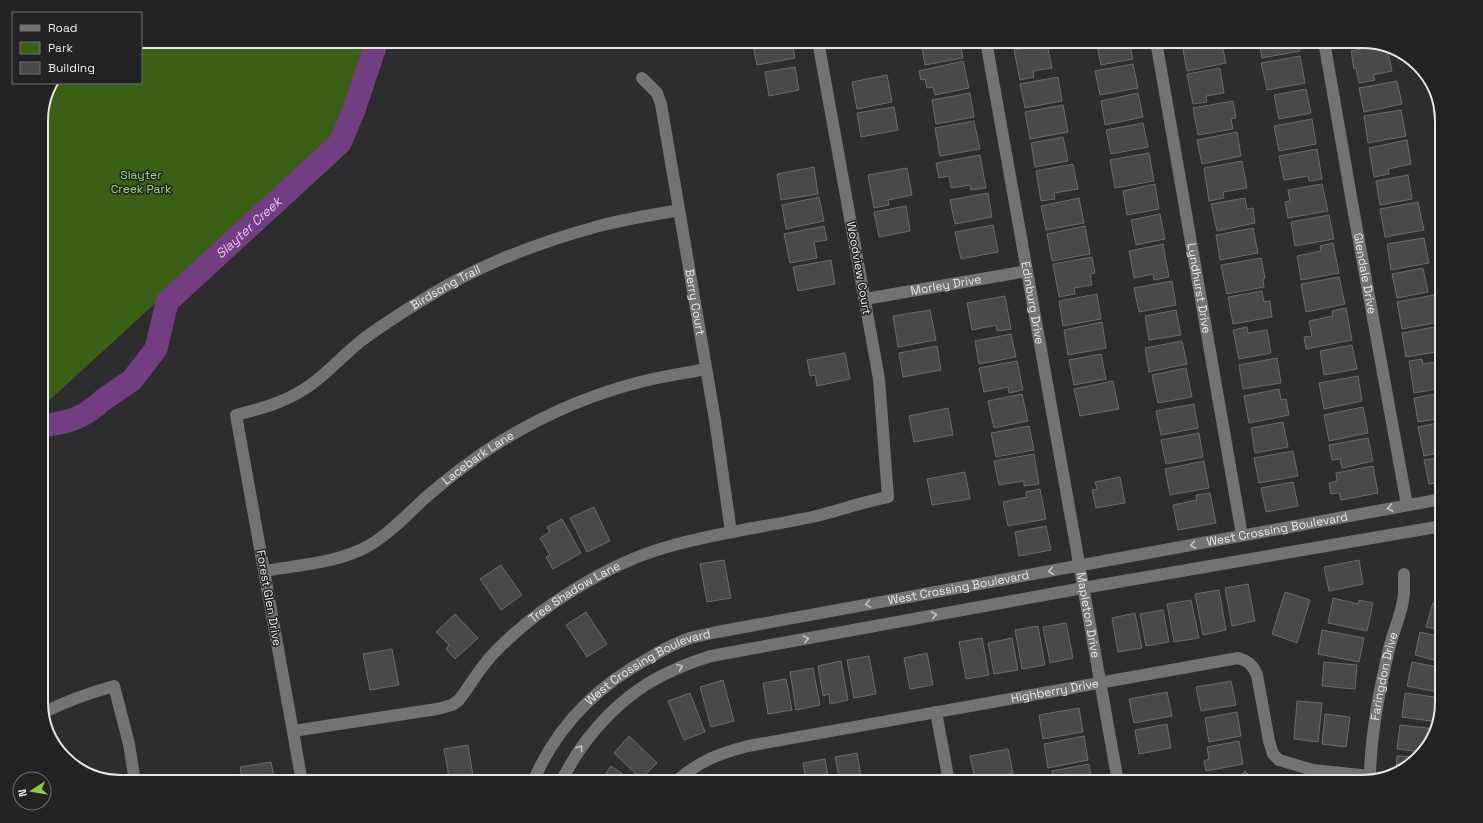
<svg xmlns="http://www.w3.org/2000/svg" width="1483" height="823" font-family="'Space Grotesk',sans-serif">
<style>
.green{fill:#3b5f15}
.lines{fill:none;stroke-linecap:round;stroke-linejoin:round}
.river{stroke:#733d82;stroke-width:23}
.building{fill:#4a484b;stroke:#6c6a6c}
.minor{stroke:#747275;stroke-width:12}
.oneway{stroke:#c5c4c6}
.labels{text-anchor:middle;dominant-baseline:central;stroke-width:3;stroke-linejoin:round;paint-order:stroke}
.park-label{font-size:12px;fill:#a2dd70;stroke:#232224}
.street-label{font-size:12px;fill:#e8e7e8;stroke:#232224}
.water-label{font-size:13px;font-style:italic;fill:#edc0fb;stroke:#232224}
.rim{fill:none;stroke:#e8e7e8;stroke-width:2}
</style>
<rect width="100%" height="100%" fill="#2d2c2e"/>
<path class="green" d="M141,41H372L340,134L41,408V116L47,90L52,83H141Z"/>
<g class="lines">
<g class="river">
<path id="s1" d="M103,400L132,380L156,349L167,302L340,143L354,110L377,41"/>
<path d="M41,426C63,423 80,420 97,405"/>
</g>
</g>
<path class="building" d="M752,41H792L795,58L757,65Z
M921,41H960L963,58L925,65Z
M1013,41H1042L1014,46Z
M1096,41H1129L1133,59L1101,65Z
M1197,41H1221L1226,63L1187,71L1182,44Z
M1259,41H1298L1300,51L1262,58Z
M1350,41H1362L1372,43L1352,47Z
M1047,44L1052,68L1033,71L1034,77L1020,80L1014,50Z
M1381,45L1387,47L1392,71L1373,75L1375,80L1359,83L1356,68L1354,69L1351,51Z
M1300,56L1305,83L1267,90L1261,63Z
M963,61L969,88L935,95L933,87L927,88L925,79L921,80L919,71Z
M1133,64L1138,88L1100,95L1095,71Z
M795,67L799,90L769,96L765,72Z
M1220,68L1224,93L1206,96L1207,102L1193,104L1187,74Z
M887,75L892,102L857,109L852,82Z
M1058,77L1062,101L1025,108L1020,84Z
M1397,81L1402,104L1364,112L1359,88Z
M1306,89L1311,113L1279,119L1274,95Z
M970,93L974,117L936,124L932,100Z
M1138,93L1143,117L1105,125L1101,101Z
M1233,101L1236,118L1231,119L1233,129L1198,135L1193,108Z
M1063,105L1068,132L1030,139L1025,112Z
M894,107L898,130L861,137L857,113Z
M1439,108L1442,116V122L1441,119L1435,121L1433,110Z
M1401,110L1406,136L1368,143L1364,116Z
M1312,119L1316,144L1279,151L1274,126Z
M974,121L980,149L940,156L935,128Z
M1143,123L1148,147L1111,154L1106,130Z
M1237,132L1241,156L1202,164L1197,140Z
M1063,137L1068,161L1035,167L1031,143Z
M1407,140L1411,164L1388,169L1389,174L1374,177L1369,148Z
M1317,149L1322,179L1309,181L1308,176L1284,180L1279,156Z
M1149,153L1154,181L1115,188L1110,160Z
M980,155L986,188L971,190L970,185L951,188L949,176L939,178L936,163Z
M1242,161L1247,188L1223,192L1224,198L1209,201L1204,168Z
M1073,164L1078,189L1054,193L1055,199L1041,201L1036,171Z
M814,167L818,194L781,200L777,174Z
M907,168L912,195L888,200L889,205L874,208L868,175Z
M1408,175L1412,199L1380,205L1376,181Z
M1155,184L1159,209L1127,215L1123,191Z
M1322,184L1328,211L1288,218L1285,202L1290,201L1288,190Z
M988,193L992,217L955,224L950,200Z
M819,197L824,221L786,229L782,205Z
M1079,198L1084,223L1046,230L1041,206Z
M1245,198L1247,209L1253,208L1255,223L1217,231L1211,204Z
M1418,202L1424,230L1385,237L1380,209Z
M906,206L910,231L879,237L874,212Z
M1160,214L1165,239L1136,245L1131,220Z
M1329,215L1334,239L1295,246L1291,222Z
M993,225L998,252L961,259L955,232Z
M824,226L827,240L814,242L817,258L790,263L784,234Z
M1085,226L1090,254L1052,261L1047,234Z
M1253,228L1258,253L1220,260L1216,235Z
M1424,238L1429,263L1391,270L1387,244Z
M1333,243L1339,273L1301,280L1297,256L1321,251L1320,246Z
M1163,244L1169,277L1154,280L1153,274L1134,278L1129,251Z
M1092,257L1095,273L1090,274L1092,285L1074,288L1075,294L1059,297L1053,264Z
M1261,258L1265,278L1263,279L1264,287L1227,294L1221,265Z
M831,260L835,284L798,291L793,267Z
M1423,268L1428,292L1397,298L1392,274Z
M1339,277L1345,304L1306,312L1301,284Z
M1172,281L1176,305L1139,312L1134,288Z
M1262,291L1264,302L1270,301L1272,317L1233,324L1228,297Z
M1097,294L1101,319L1063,326L1059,301Z
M1434,295L1439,322L1402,329L1397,302Z
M1005,296L1011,329L997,331L996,325L972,330L967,303Z
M1346,308L1352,340L1306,349L1304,337L1312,336L1309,321L1333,316L1332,311Z
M930,310L936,340L898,347L893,316Z
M1176,310L1181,335L1149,340L1145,316Z
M1102,322L1106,348L1068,355L1064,330Z
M1440,326L1442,337V351L1406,357L1402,333Z
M1247,327L1248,333L1267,330L1271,353L1239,359L1233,330Z
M1011,334L1016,357L979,364L975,341Z
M1182,341L1187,364L1149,372L1145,348Z
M1352,345L1357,369L1324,375L1320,351Z
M937,346L941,370L903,377L899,353Z
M845,353L850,379L817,386L815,375L810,376L807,360Z
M1101,354L1106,379L1074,385L1069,360Z
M1277,358L1281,383L1243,389L1239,365Z
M1422,359L1423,364L1442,361V388L1414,393L1409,361Z
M1017,361L1023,390L1009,393L1008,387L984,392L979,368Z
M1186,368L1192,397L1158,403L1152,375Z
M1358,376L1362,401L1324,409L1319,383Z
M1113,381L1119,409L1080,416L1074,389Z
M1279,389L1281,400L1286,399L1289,415L1249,423L1244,396Z
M1442,393V418L1418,422L1414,398Z
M1022,394L1028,421L994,428L988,401Z
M1194,404L1198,428L1161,435L1156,411Z
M1363,407L1368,433L1329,441L1324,415Z
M948,408L953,435L914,442L909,416Z
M1283,422L1288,447L1255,453L1251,428Z
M1442,422V447L1437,448L1438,453L1424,456L1418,427Z
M1029,426L1034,450L996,457L991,433Z
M1199,433L1203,457L1166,464L1161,440Z
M1368,438L1373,461L1342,468L1340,459L1332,460L1329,445Z
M1293,451L1298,476L1259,483L1254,458Z
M1034,454L1039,484L1024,486V481L999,485L994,461Z
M1442,457V482L1429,484L1424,460Z
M1204,461L1209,488L1170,495L1165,469Z
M1373,466L1378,493L1341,500L1339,493L1331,494L1329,483L1337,481L1336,473Z
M965,472L970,499L932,505L927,479Z
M1120,477L1125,503L1096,508L1092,490L1097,489L1095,482Z
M1293,482L1298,506L1266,512L1261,488Z
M1040,489L1046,519L1008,526L1003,502L1027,497L1026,492Z
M1210,493L1216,523L1178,530L1173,505L1197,500L1196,495Z
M594,507L610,541L587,552L570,518Z
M562,519L581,553L553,569L546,557L550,555L540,538L550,532L547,527Z
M1046,526L1051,550L1019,556L1015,532Z
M1438,546H1442V568Z
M724,560L731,598L707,602L700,564Z
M1359,560L1363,584L1329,591L1324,567Z
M501,565L522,595L501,610L480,579Z
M1442,580V600H1439Z
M1248,584L1255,621L1232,626L1225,588Z
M1219,590L1226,630L1203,635L1195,594Z
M1285,592L1310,600L1297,643L1272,634Z
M1333,598L1358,604L1359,600L1373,603L1367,631L1328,623Z
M1191,600L1199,638L1174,642L1167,604Z
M1433,603L1442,606V631L1426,627Z
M1163,610L1169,642L1146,646L1140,614Z
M586,612L607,644L587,657L566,625Z
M1135,613L1142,648L1118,652L1112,618Z
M455,614L478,638L455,659L446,649L449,645L436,632Z
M1066,623L1073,658L1050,663L1043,627Z
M1038,626L1045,665L1022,669L1015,630Z
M1322,630L1364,638L1359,662L1318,654Z
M1420,632L1442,637V662L1415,655Z
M982,638L989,675L966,679L959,642Z
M1012,638L1018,670L994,674L988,643Z
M392,649L399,685L370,690L363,654Z
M927,653L933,685L910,689L904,658Z
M869,656L876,694L854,698L847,660Z
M841,661L848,700L830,704L829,694L823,696L818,666Z
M1324,662L1357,665L1355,689L1322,686Z
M1412,662L1442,668V693L1407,686Z
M813,668L820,705L796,710L790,672Z
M786,679L792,710L768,714L763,683Z
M723,680L734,721L711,727L700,687Z
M1231,681L1236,705L1201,711L1196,687Z
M1167,692L1172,716L1134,723L1129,699Z
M690,693L705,732L684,740L668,701Z
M1405,693L1442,698L1437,722L1402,717Z
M1297,701L1322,703L1318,742L1294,739Z
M1079,708L1083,732L1043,739L1039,715Z
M1237,712L1241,736L1209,742L1205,718Z
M1325,714L1350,717L1346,747L1322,744Z
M1167,724L1171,748L1139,754L1135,730Z
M1400,725L1436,729L1434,738L1422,752L1397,749Z
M629,736L657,763L641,779L614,753Z
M1084,736L1088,760L1048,768L1044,744Z
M1239,741L1243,764L1206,771L1204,761L1209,759L1207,747Z
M468,745L474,782H450L444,749Z
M1008,749L1013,773L975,780L970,756Z
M857,753L862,782H840L835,757Z
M1397,756L1416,757L1406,769L1396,772Z
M825,759L829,782H806L803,763Z
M271,762L275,782H243L240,767Z
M1089,764L1092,782H1054L1052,771Z
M611,766L634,782H600Z
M1245,771L1256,782H1235Z
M1009,779L1010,782H992Z"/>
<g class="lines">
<g class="minor">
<path id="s2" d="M986,41L1118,782"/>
<path id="s3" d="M1156,41L1242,535"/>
<path id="s4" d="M1324,41L1353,208L1407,505"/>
<path id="s5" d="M642,78L657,93L661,104L715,420L731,532"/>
<path id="s6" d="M865,299L1027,271"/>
<path id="s7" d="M265,571C299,565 339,563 370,545C390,533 408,514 425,498C447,479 470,461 495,445C541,416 591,394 644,381C665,376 686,373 706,369"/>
<path d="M936,712L949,782"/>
<path d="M43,713C66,701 89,693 114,686L129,744L135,782"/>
<path id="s8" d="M293,731L437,709L452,705L459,700C471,684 481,666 495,652C537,608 609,563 667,547C714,533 764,527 812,517C838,511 862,502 888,497L879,379L818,41"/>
<path id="s9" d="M1370,780C1370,736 1379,691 1389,649C1393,631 1403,612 1404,593C1404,587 1404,580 1404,574"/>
<path id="s10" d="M302,782L236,415C261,409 285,402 306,388C326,375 342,356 361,341C383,324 406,310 429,296C481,264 540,242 599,226C625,219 652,215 679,210"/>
<path id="s11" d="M533,782C556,727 597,686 649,658C662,650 676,643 690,638C699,636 708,634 717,632L1442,499"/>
<path d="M561,782C584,735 624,691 674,670C686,664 699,660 711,656L1083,588L1442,526"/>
<path id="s12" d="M675,782C700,761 717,754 748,746L1238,658C1248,661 1253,665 1257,675L1269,741L1273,754L1279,760L1313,770L1370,776"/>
</g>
</g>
<defs><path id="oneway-chevron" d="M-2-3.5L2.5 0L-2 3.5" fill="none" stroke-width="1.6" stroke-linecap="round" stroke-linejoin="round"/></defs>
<g class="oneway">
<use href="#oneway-chevron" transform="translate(1390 508) rotate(169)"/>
<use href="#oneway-chevron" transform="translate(1193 545) rotate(169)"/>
<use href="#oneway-chevron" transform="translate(1051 571) rotate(170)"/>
<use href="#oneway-chevron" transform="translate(868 604) rotate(170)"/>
<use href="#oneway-chevron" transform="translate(934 615) rotate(-10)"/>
<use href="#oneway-chevron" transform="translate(806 639) rotate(-10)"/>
<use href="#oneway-chevron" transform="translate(680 667) rotate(-21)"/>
<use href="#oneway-chevron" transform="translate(580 748) rotate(-56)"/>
</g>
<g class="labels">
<g class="park-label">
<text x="141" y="175">Slayter<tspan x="141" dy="14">Creek Park</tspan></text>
</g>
<g class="street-label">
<text transform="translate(859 268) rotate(80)">Woodview Court</text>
<text stroke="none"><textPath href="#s4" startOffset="236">Glendale Drive</textPath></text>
<text stroke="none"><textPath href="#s6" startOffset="82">Morley Drive</textPath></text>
<text stroke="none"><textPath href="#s3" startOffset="251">Lyndhurst Drive</textPath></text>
<text stroke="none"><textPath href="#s10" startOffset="621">Birdsong Trail</textPath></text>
<text stroke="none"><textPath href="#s5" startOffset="234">Berry Court</textPath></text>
<text stroke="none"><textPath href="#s2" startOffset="266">Edinburg Drive</textPath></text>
<text stroke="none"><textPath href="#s7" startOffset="248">Lacebark Lane</textPath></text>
<text stroke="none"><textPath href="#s11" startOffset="816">West Crossing Boulevard</textPath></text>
<text stroke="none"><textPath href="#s11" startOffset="492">West Crossing Boulevard</textPath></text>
<text stroke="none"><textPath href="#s8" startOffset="330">Tree Shadow Lane</textPath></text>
<text transform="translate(269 598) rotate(80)">Forest Glen Drive</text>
<text stroke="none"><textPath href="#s2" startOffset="583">Mapleton Drive</textPath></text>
<text stroke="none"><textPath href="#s11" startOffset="168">West Crossing Boulevard</textPath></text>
<text stroke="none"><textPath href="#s9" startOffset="105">Faringdon Drive</textPath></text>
<text stroke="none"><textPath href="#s12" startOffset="394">Highberry Drive</textPath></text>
</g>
<g class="water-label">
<text stroke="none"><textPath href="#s1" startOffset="233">Slayter Creek</textPath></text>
</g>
</g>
<path d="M0 0H1483V823H0ZM121 48H1362A73 73 0 0 1 1435 121V702A73 73 0 0 1 1362 775H121A73 73 0 0 1 48 702V121A73 73 0 0 1 121 48Z" fill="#232224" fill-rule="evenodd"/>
<path class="rim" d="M121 48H1362A73 73 0 0 1 1435 121V702A73 73 0 0 1 1362 775H121A73 73 0 0 1 48 702V121A73 73 0 0 1 121 48Z"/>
<rect x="12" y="12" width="130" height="72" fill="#232224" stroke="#727172"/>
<rect x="20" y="25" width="20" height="6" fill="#747275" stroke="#727172"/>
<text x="48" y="32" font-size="12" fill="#e8e7e8">Road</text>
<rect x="20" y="42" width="20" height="12" fill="#3b5f15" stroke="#727172"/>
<text x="48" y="52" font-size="12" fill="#e8e7e8">Park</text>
<rect x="20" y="62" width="20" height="12" fill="#4a484b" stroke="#727172"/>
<text x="48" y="72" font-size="12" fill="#e8e7e8">Building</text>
<g transform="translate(32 791) rotate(258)"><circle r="19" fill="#232224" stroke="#727172"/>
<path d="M0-3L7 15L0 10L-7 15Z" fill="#8ace47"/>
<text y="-6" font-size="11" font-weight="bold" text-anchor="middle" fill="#e8e7e8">N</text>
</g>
</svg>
